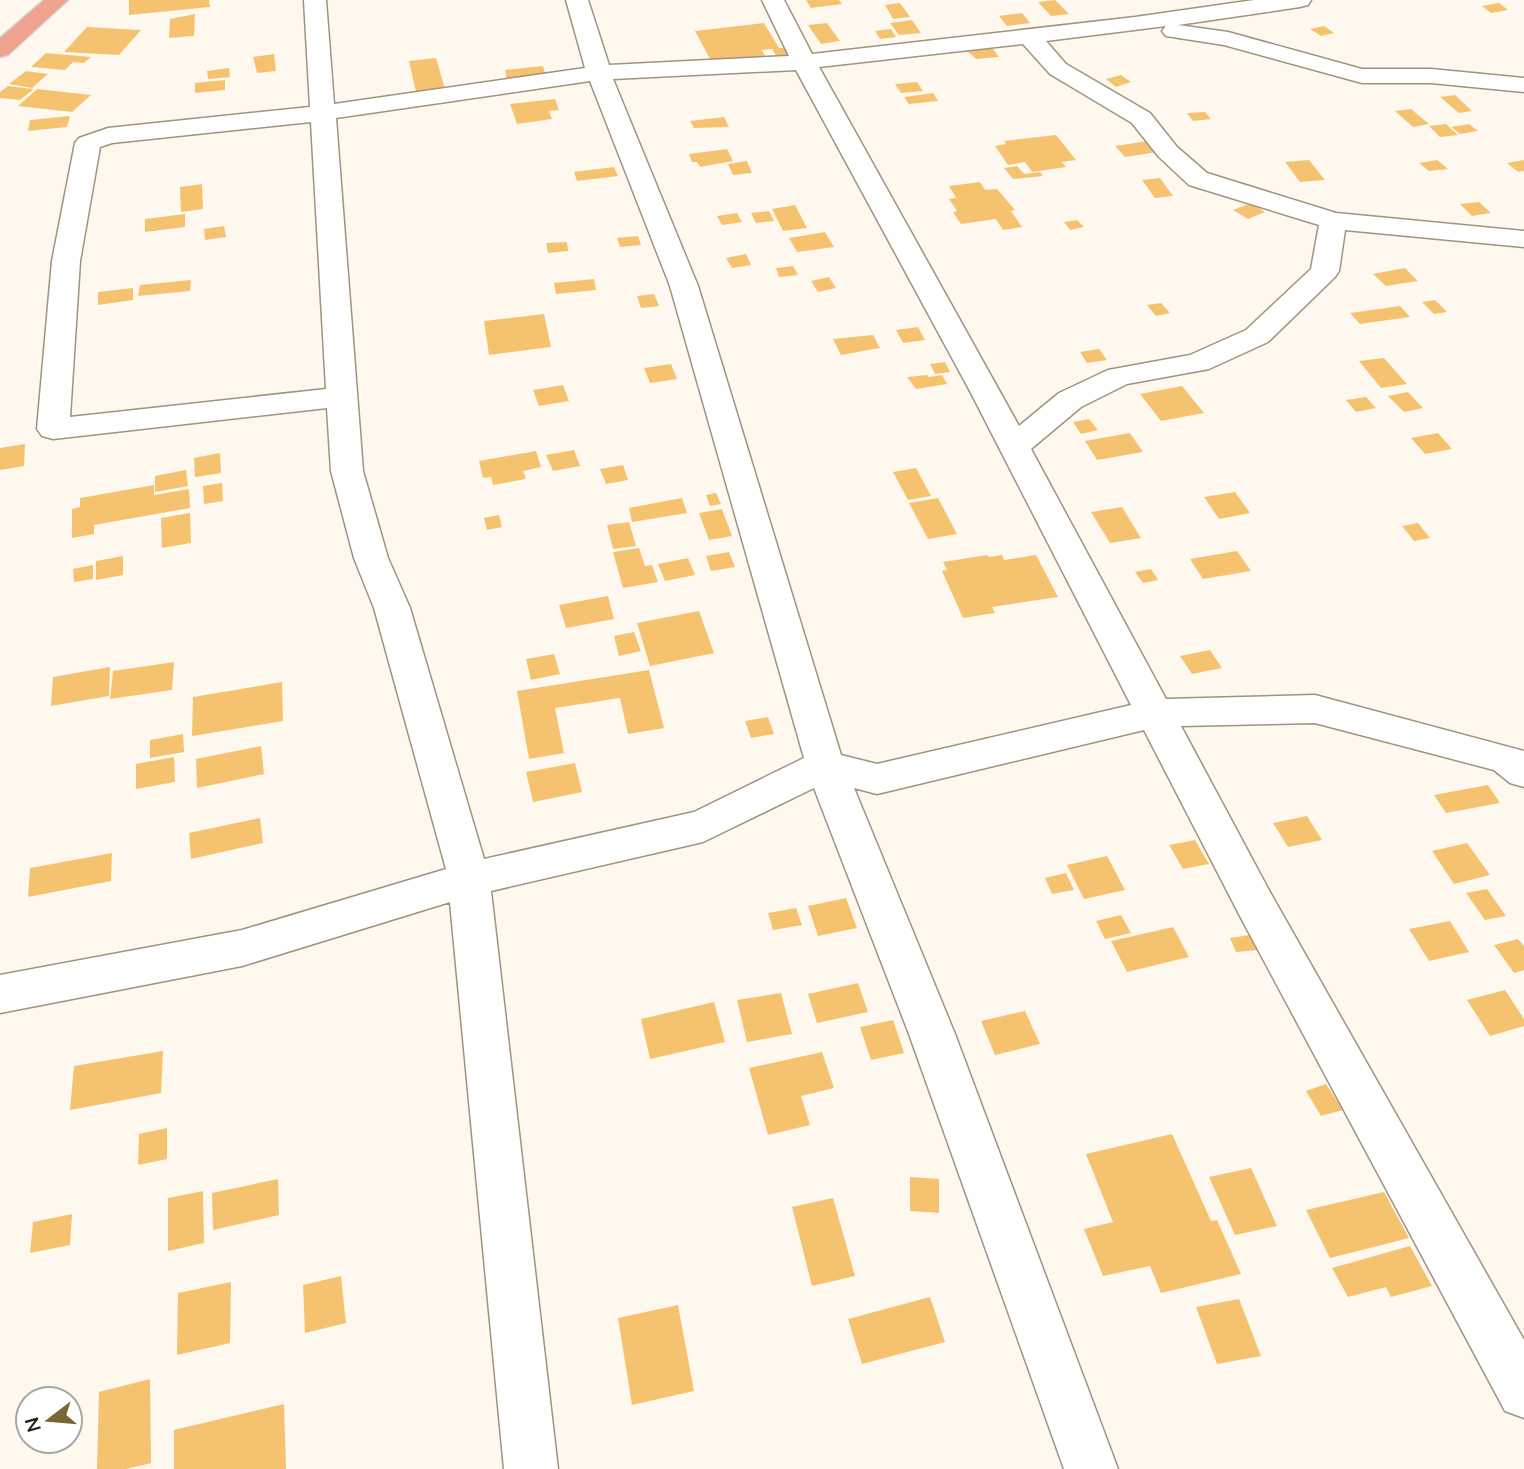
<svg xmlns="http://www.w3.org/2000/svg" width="1524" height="1469" font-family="Mulish,sans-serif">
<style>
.building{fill:#f5c370}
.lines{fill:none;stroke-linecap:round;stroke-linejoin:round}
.street-casing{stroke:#a1937e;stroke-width:3}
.primary-casing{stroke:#d8d7d5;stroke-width:3}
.street{fill:#fff;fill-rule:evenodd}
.primary{fill:#efa38e;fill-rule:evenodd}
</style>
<rect width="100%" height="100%" fill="#fef8ef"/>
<path class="building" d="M129,0H209L210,7L129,15Z
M806,0H839L842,4L811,8Z
M1055,0L1069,14L1051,16L1038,2Z
M900,3L910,17L893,19L885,5Z
M1499,3L1508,10L1491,13L1482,6Z
M1022,13L1030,23L1007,26L999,16Z
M195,14L194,36L169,38L170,19Z
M912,20L921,33L899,35L890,23Z
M764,23L779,48H789L793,56L777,57L772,49L762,50L765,56L712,63L695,31Z
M827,23L840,41L821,44L808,25Z
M1324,26L1334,33L1321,36L1310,29Z
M87,27L141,30L119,55L64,52Z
M891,29L896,37L880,39L875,31Z
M990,45L999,57L976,59L964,48Z
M46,53L91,57L84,63L73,62L65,70L31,67Z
M274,54L276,71L257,73L253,57Z
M436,58L445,89L416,92L409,61Z
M543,66L546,77L507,81L505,70Z
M229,68L230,77L208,79L207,71Z
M26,71L48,74L32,88L9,84Z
M1121,75L1131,82L1116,87L1106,79Z
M225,80V90L195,93V83Z
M917,82L923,91L901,93L895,84Z
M8,86L34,89L20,100L0,98V92Z
M37,89L91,95L72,112L18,106Z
M933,93L938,101L909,104L904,97Z
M1455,95L1472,111L1459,113L1440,97Z
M555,99L559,110L549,111L552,119L517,124L510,104Z
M1411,109L1429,124L1413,127L1395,111Z
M1205,112L1211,119L1193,121L1187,113Z
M70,116L67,127L28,131L30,120Z
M724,117L729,127L694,128L690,121Z
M1446,124L1458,135L1440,137L1429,126Z
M1469,124L1478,131L1460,134L1451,127Z
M1056,135L1076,160L1062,162L1066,167L1032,172L1025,162L1008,165L995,146L1006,144L1004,141Z
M1148,141L1157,152L1125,157L1115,146Z
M727,149L733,161L700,167L697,162H692L689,154Z
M1309,160L1325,180L1300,182L1285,162Z
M1437,160L1448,169L1429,171L1419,163Z
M1524,160V171L1518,172L1507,163Z
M747,161L752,173L733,175L728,164Z
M1017,166L1024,174L1040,172L1043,176L1013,179L1004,168Z
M614,167L618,176L577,181L574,172Z
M1160,178L1173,196L1155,198L1142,180Z
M980,182L985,190L997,189L1015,210L1011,211L1022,227L1003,230L996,219L961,224L953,212L957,211L949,199L956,198L949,186Z
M202,184L203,209L181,212L180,187Z
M1479,202L1491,213L1472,216L1460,204Z
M1251,203L1265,212L1248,219L1233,210Z
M795,205L807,228L783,231L772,209Z
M769,211L774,221L756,223L751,213Z
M737,213L742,222L722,225L717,216Z
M185,214V227L145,232V219Z
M1077,220L1084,227L1070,230L1064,222Z
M224,226L226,237L205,240L204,229Z
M825,232L834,247L797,252L789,238Z
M638,236L641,245L620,247L617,238Z
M567,242L568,251L548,253L546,243Z
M746,254L751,265L732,268L726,258Z
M793,266L798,275L779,277L776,268Z
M1405,268L1418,281L1386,286L1373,274Z
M829,277L836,288L818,292L811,281Z
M594,279L596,290L556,294L554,283Z
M191,280L190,291L138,296L140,285Z
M133,288V300L98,305V292Z
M654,294L659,306L641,308L637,296Z
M1435,300L1447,312L1434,314L1422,302Z
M1161,303L1170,313L1156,316L1147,305Z
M1400,306L1410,317L1360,324L1350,313Z
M544,314L551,347L489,355L484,321Z
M918,327L925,340L903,343L896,330Z
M873,335L880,348L841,355L833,339Z
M1099,349L1107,360L1087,363L1080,352Z
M1384,358L1407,384L1381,388L1359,361Z
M945,362L950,372L935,374L930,364Z
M671,364L677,379L650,383L644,368Z
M927,375L929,377L942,375L947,384L916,389L907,377Z
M563,385L569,401L539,406L533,390Z
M1182,386L1204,413L1161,421L1140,394Z
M1408,392L1423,408L1404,412L1388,396Z
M1366,397L1376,408L1356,412L1346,400Z
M1089,419L1098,430L1081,434L1073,422Z
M1130,433L1143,452L1097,460L1085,441Z
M1438,433L1452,449L1425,454L1411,438Z
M25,444L24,466L0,470V448Z
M574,450L580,466L553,471L546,455Z
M536,451L541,467L523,471L526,479L493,485L491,477L483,478L479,461Z
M220,453L221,473L195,477L194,458Z
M623,465L628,480L606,484L600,469Z
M916,468L931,496L908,500L893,472Z
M186,470L188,486L155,492V476Z
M222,483L223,501L204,504L203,486Z
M154,485V495L189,489L190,508L94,525V534L72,538V509L80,507V498Z
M1235,492L1250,513L1219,519L1204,497Z
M716,493L721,504L710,506L706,495Z
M682,498L687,513L632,522L629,508Z
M938,498L957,534L928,539L909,503Z
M1122,507L1141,538L1110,543L1091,512Z
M722,509L732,536L709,540L699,513Z
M190,513L191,543L162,548L161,518Z
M499,515L502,527L487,530L484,518Z
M629,522L636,546L613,549L607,525Z
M1418,523L1430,538L1414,541L1402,526Z
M639,548L645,566L652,565L658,582L623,588L613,552Z
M1237,551L1251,571L1203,579L1190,559Z
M729,552L735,567L711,571L706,556Z
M987,555L989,557L1002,555L1004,560L1036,555L1058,597L992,607L995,613L963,618L942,571L947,570L943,562Z
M123,556V575L96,580V561Z
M688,558L695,575L665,581L658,564Z
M93,565V579L74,582L73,569Z
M1151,569L1158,580L1143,583L1135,572Z
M608,596L614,619L566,628L559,605Z
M699,611L714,653L650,666L637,623Z
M634,632L641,651L619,656L614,636Z
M1210,650L1222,668L1192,674L1180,656Z
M554,654L560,674L531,680L526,659Z
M174,662L172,690L110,699L113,671Z
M110,667L109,696L51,706L53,677Z
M649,670L664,728L628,734L620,698L555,708L564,753L529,759L517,691Z
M282,682L283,721L192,736L193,697Z
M768,717L774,734L751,738L745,721Z
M183,734L184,752L150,758V740Z
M261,746L264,774L197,788L196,759Z
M174,757L175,782L136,789V764Z
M575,763L582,792L533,802L526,772Z
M1488,785L1500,803L1446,813L1434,795Z
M1307,816L1322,840L1288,847L1273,823Z
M260,818L263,843L191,859L189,833Z
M1195,840L1209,864L1183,869L1169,845Z
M1467,843L1490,875L1454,884L1432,851Z
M112,853L111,881L28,897L30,868Z
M1107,856L1125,890L1084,899L1067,865Z
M1066,873L1074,890L1052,894L1045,878Z
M1487,889L1506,916L1485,920L1466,893Z
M846,898L857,928L818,936L808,906Z
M796,908L802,925L773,930L768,913Z
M1121,915L1131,933L1105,939L1096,921Z
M1450,921L1469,952L1429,961L1409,929Z
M1173,927L1189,957L1127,972L1111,941Z
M1250,935L1257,950L1236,952L1230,938Z
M1518,939L1524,946V970L1514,973L1494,945Z
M858,983L868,1012L817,1023L808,994Z
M1505,990L1524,1019V1026L1490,1036L1467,1000Z
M781,993L792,1034L747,1042L737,1000Z
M714,1002L725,1042L650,1059L641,1019Z
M1025,1011L1040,1044L995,1055L981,1021Z
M893,1020L904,1053L871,1060L860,1027Z
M163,1051L161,1093L70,1110L74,1066Z
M822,1052L834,1088L801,1096L810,1125L768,1135L749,1068Z
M1326,1084L1343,1110L1321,1116L1306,1091Z
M167,1128V1159L138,1165L139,1134Z
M1172,1134L1211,1221L1217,1220L1241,1274L1161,1293L1150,1266L1103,1276L1084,1229L1113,1222L1086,1154Z
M1251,1168L1277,1226L1235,1235L1209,1177Z
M910,1177L939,1179V1213L910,1211Z
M278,1179L279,1215L213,1230L212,1193Z
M203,1191L204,1243L168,1251V1198Z
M1384,1192L1409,1238L1330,1258L1306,1210Z
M833,1198L855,1276L812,1286L792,1207Z
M72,1214L70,1245L30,1253L33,1222Z
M1410,1246L1432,1286L1391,1297L1386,1287L1348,1297L1332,1268Z
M341,1276L346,1323L305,1333L303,1285Z
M231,1282L230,1343L177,1355L178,1293Z
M930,1297L945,1342L862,1364L848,1319Z
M1239,1299L1261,1356L1217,1364L1196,1307Z
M678,1305L694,1391L632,1405L618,1318Z
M150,1379L151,1463L126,1469H97L99,1392Z
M284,1404L286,1469H174V1430Z"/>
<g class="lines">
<g class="street-casing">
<path id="street" d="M304,0H326L334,104L585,68L566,0H588L609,65L789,56L762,0H784L812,54L1135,17L1254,0H1311L1308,5L1300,7L1178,25L1228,32L1362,69H1431L1524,78V92L1431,83H1362L1224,45L1166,36L1162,31L1166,26L1046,41L1066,64L1150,113L1177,147L1207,173L1336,213L1524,231V247L1345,230L1339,271L1335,277L1268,342L1209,369L1127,384L1081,407L1031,449L1166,699L1315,695L1524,751V787L1510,783L1494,770L1315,723L1181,726L1271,894L1524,1340V1418L1505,1411L1241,918L1144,730L877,794L854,788L955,1034L1118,1469H1064L909,1034L814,788L703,842L491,891L558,1469H504L450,902L242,966L0,1013V975L242,930L446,869L374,608L354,558L331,471L327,408L53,439L42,436L37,429L52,261L75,143L79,138L108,128L310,107ZM1023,44L1050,74L1132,123L1159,157L1189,185L1319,225L1311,269L1246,330L1190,355L1108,370L1059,393L1019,426L819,67ZM796,70L971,393L1131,705L877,764L841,755L698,286L613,79ZM590,81L670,286L804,758L694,812L484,859L410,608L388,558L363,471L336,118ZM311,122L326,389L70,417L80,261L100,147L112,143Z"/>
</g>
<g class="primary-casing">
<path id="primary" d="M44,0H68L8,55L0,57V38Z"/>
</g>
<use href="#street" class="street"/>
<use href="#primary" class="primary"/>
</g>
<g transform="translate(49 1420) rotate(254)"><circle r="33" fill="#ffffff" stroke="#a8a6a2" stroke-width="2"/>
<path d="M0-5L12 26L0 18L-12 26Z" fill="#796634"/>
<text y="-10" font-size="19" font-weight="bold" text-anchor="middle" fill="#252017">N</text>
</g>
</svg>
